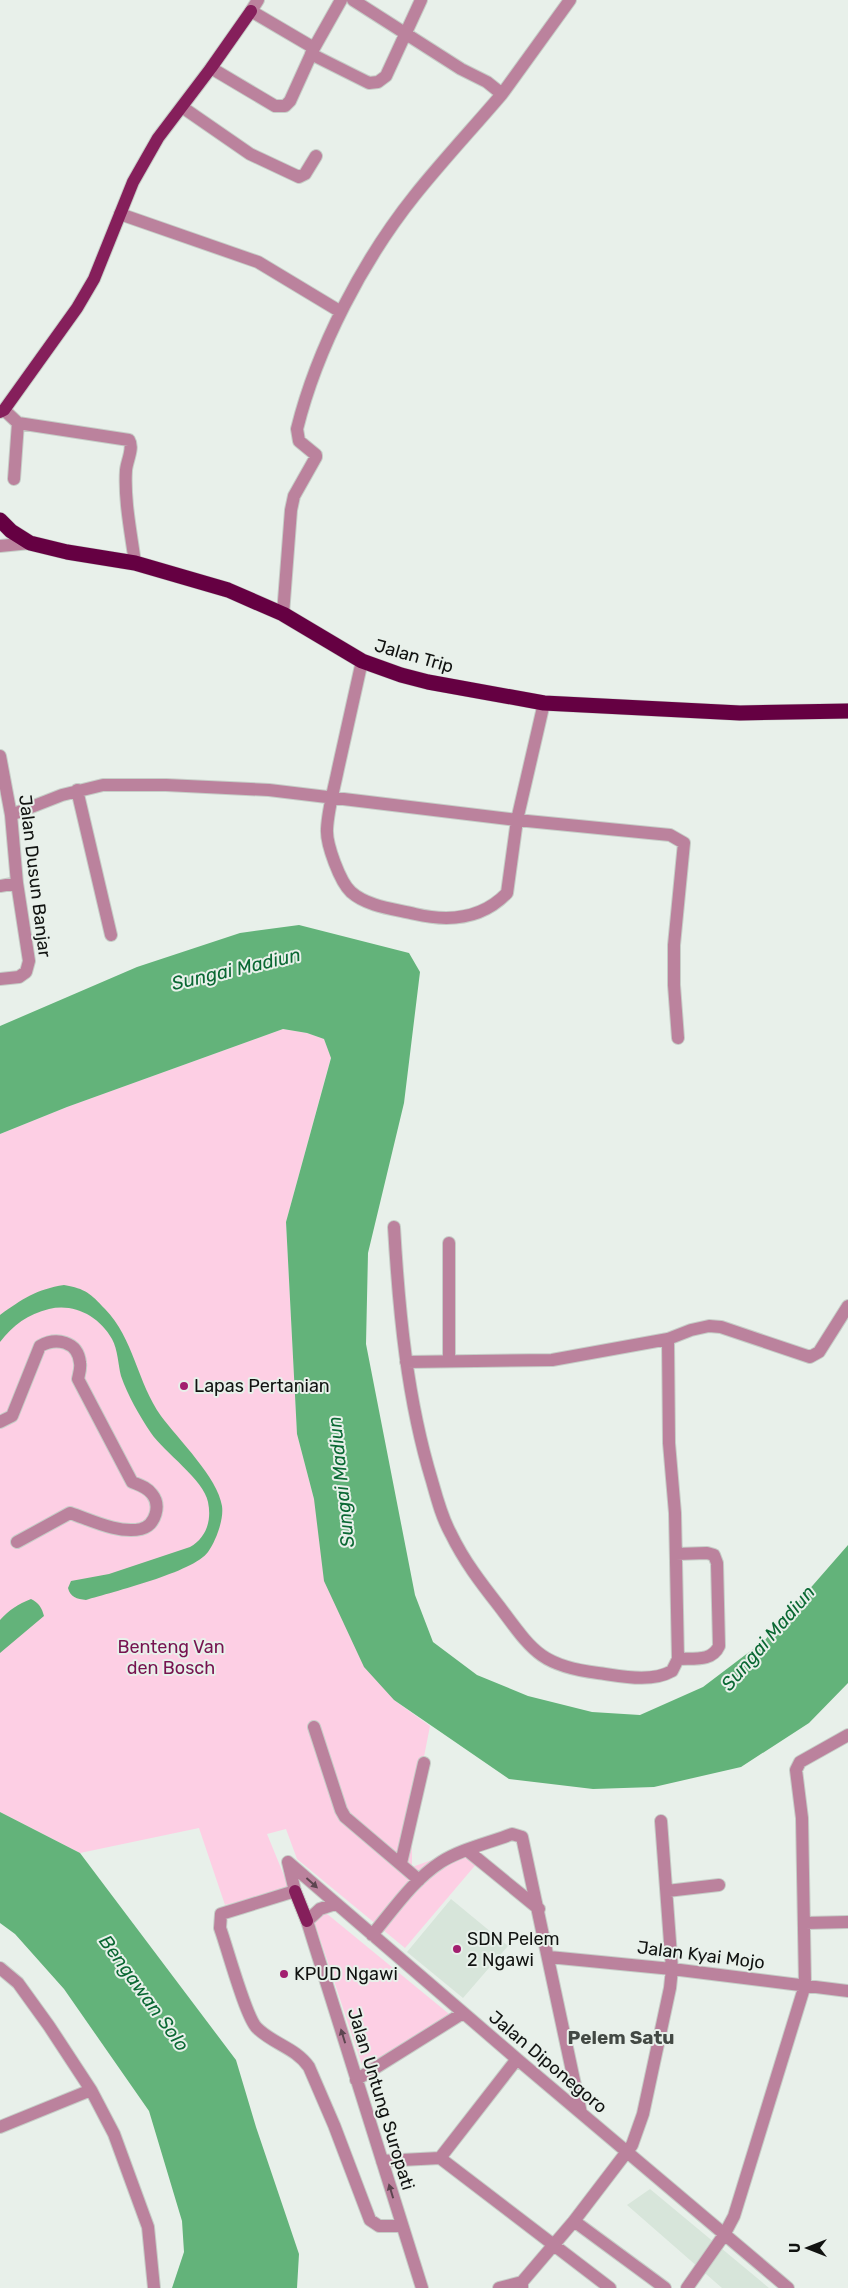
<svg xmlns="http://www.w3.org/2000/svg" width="848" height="2288" font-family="Rubik,sans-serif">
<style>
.built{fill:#d7e5da}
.green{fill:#fdcfe4}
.water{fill:#63b37a}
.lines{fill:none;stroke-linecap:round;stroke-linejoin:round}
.minor-casing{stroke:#c6cdc7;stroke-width:14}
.major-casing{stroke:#c6cdc7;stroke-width:14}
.highway-casing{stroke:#c6cdc7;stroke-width:16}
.minor{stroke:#bb829d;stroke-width:12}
.major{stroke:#851f5b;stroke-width:12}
.highway{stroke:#650042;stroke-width:15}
.oneway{fill:#5d4550}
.poi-dot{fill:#a21f6f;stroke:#e8f0ea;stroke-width:2}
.labels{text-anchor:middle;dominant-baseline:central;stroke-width:4;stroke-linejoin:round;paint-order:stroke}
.street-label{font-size:18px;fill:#111311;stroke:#e8f0ea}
.poi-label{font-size:18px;fill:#111311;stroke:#e8f0ea;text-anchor:start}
.park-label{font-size:18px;fill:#771350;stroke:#e8f0ea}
.water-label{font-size:19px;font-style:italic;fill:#0a6833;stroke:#e8f0ea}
.neighbourhood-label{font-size:19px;font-weight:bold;fill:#434944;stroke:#e8f0ea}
</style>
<rect width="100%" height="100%" fill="#e8f0ea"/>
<path class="built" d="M451,1899L508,1946L463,1998L407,1952Z
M650,2189L769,2288H722L627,2205Z"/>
<path class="green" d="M283,1029L307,1033L324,1039L331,1057L286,1222L297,1434L314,1499L394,1700L430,1726L412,1818V1867L463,1849L478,1862L405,1948L297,1859L286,1829L267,1834L290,1890L225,1905L199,1828L80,1853L0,1812V1134L67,1107Z
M326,1913L454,2018L365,2074L314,1921Z"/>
<path class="water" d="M299,925L409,953L420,972L404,1103L368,1253L366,1344L415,1595L433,1642L477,1675L528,1696L592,1712L640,1715L703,1687L765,1640L848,1545V1683L809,1723L741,1767L654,1787L593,1789L509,1779L394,1700L364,1667L324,1581L314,1499L297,1434L286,1222L331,1058L324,1039L307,1033L283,1029L67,1107L0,1134V1026L137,967L240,933Z
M64,1285C86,1289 90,1293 105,1309C134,1339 137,1382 161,1416C178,1439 218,1478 222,1506C224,1519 216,1541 208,1552C194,1572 112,1592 86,1600C77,1599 70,1597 68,1588L71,1581L109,1574L190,1547C206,1538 212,1521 208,1502C204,1480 164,1452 151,1433C139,1415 128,1396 121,1376C118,1364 118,1350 112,1339C99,1316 74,1303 49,1309C28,1314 13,1325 0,1342V1315C22,1299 37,1289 64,1285Z
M31,1599C39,1603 42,1608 44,1616L0,1653V1620C9,1610 18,1604 31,1599Z
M0,1812L80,1853L236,2060L256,2127L299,2254L297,2288H172L184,2252L182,2221L149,2111L64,1989L15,1934L0,1923Z"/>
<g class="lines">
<g class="minor-casing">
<path id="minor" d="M258,0L251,11L314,48
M311,54L369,83L378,82L386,76L421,0
M211,68L275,106H285L290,101L314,48L341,0
M502,94L570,0
M182,107L250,154L299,177L305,174L316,156
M120,214L258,262L341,312
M4,410L18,423L129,440C134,448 127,460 126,470C124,500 131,533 135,563
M14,479L18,423
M0,546L30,543
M283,614L291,510L294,496L316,457V455L299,441L297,429C317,348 363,260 415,195C443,160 473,128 502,94L487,82L461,69L353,0
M362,661C354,697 346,733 338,769C334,789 328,809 327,829C326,844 340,882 351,892C368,907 395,909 415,914C449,922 482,919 507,893L517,820L544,703
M0,756L11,815L17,883L29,961L26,972L19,977L0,979
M77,790L111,935
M11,815L62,795L103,785H166L269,790L517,820L670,835L684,843L674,945V985L678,1038
M0,886L17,883
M394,1227C399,1312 407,1399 432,1481C437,1499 442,1518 451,1534C464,1561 481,1583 499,1606C532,1650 540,1666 598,1673C621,1676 651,1683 672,1671L678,1659L675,1513L669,1443L668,1339
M449,1243V1361
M406,1362L552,1360L668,1339L691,1330L709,1326L721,1327L810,1357L819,1352L848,1306
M0,1422L12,1416L40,1346C56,1337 78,1341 80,1363C81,1368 79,1374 78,1379L132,1482C139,1485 147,1487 152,1494C161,1505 156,1525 141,1529C118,1534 91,1520 70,1513L17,1542
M676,1554L707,1553L714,1555L717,1563L719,1646C712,1662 693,1658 678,1659
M314,1727L341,1810L345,1817L419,1880
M468,1851L539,1909
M288,1862L517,2059L788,2288
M288,1862L295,1891L307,1921L422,2288
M401,1863L424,1763
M295,1891L221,1914L220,1928C227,1947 246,2018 257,2028C273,2044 296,2048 309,2067L334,2125L370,2220L379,2226H402
M667,1891L719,1885
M307,1921L320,1909L335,1904
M805,1923L848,1922
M372,1935C393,1910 413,1880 441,1862C461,1849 489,1843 512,1834L522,1837L581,2113
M549,1957L672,1969L848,1991
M0,1968L18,1983L49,2026L91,2090L114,2134L148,2227L154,2288
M356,2080L463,2013
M0,2127L91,2090
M440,2158L517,2059
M382,2161L440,2158L610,2288
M574,2221L665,2288
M499,2288L522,2282
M522,2288V2282L574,2221L632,2145L643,2114L670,1988L672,1969L661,1821
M687,2288L724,2235L734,2216L805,1985L802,1818L796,1770L800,1762L848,1735"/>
</g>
<g class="major-casing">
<path id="major" d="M0,412L4,410L77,308L94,279L133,182L158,138L211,68L251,11
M295,1891L307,1921"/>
</g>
<g class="highway-casing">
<path id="highway" d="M0,520L11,531L30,543L67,552L135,563L228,590L283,614L362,661L401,675L428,682L544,703L740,713L848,711"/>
</g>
<use href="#minor" class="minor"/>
<use href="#major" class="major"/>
<use href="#highway" class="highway"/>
</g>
<defs><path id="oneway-solid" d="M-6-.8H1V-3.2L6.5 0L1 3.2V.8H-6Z" transform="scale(1.25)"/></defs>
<g class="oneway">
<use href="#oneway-solid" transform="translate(312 1883) rotate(42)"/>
<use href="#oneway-solid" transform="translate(343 2036) rotate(-107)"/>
<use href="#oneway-solid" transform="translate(391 2191) rotate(-107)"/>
</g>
<g class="poi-dot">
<circle cx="184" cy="1386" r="5"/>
<circle cx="457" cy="1949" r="5"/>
<circle cx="284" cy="1974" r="5"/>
</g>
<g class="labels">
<g class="street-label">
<text transform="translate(414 656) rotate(16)">Jalan Trip</text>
<text transform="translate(35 876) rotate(83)">Jalan Dusun Banjar</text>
<text transform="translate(701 1955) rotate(7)">Jalan Kyai Mojo</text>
<text transform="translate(548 2062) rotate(40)">Jalan Diponegoro</text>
<text transform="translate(381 2099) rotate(73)">Jalan Untung Suropati</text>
</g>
<g class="poi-label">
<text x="194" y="1386">Lapas Pertanian</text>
<text x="467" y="1939">SDN Pelem<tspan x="467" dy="21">2 Ngawi</tspan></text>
<text x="294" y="1974">KPUD Ngawi</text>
</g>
<g class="park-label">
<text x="171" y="1647">Benteng Van<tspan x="171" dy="21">den Bosch</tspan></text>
</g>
<g class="water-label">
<text transform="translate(236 969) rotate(-13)">Sungai Madiun</text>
<text transform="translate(341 1482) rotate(-96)">Sungai Madiun</text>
<text transform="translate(768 1638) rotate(-49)">Sungai Madiun</text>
<text transform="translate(144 1993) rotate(54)">Bengawan Solo</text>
</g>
<g class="neighbourhood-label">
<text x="621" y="2037">Pelem Satu</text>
</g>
</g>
<g transform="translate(808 2248) rotate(270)" stroke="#e8f0ea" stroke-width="4" paint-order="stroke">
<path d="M0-4L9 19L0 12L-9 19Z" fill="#111311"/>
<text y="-8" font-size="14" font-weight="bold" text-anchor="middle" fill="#111311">U</text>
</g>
</svg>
